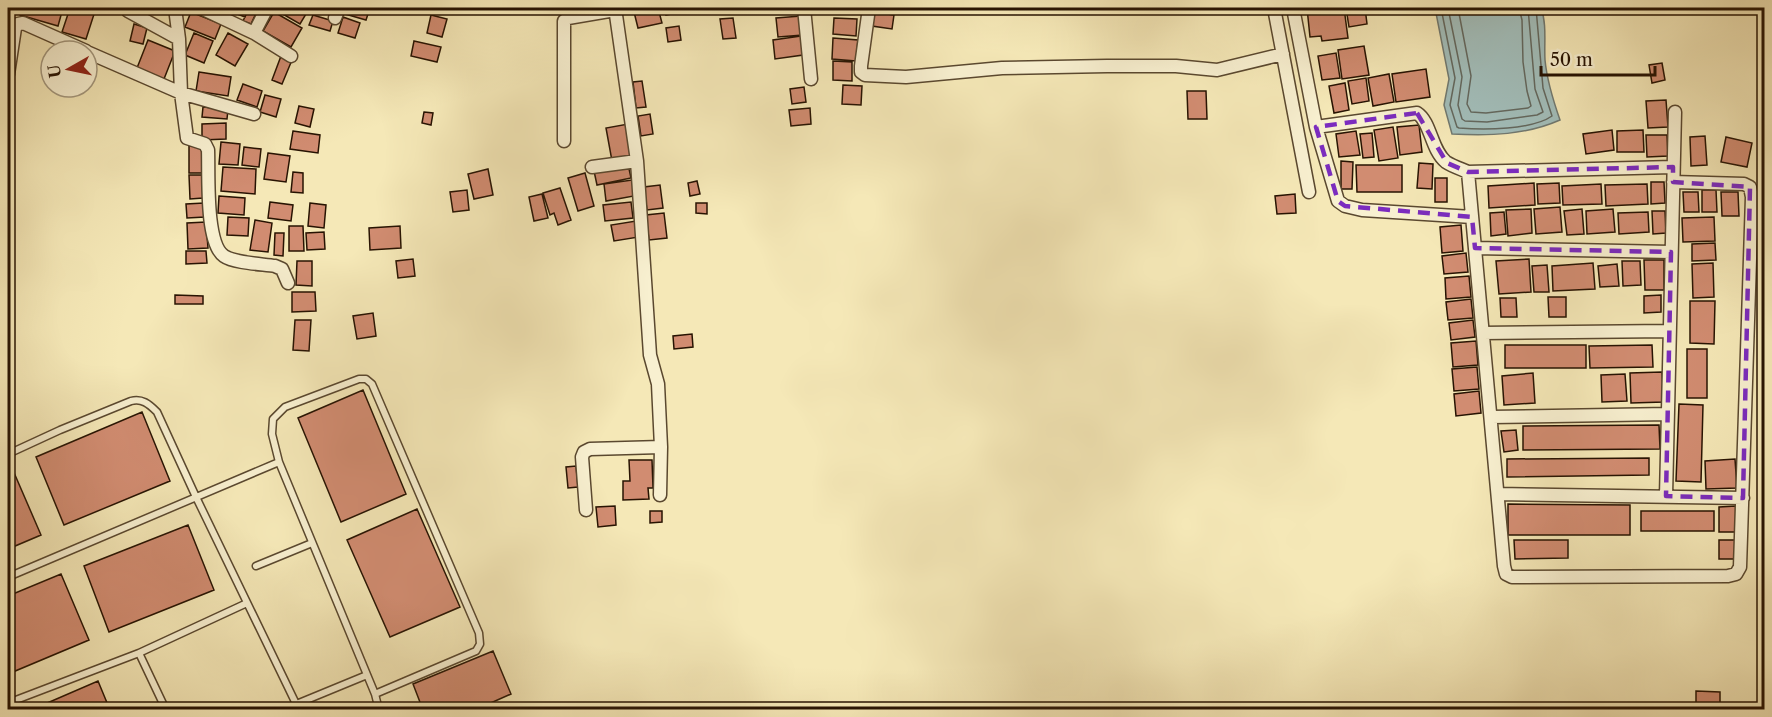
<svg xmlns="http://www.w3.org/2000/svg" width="1772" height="717" font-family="'Libre Caslon Text',serif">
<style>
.water{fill:#a2bdb9;stroke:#717970;stroke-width:1.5}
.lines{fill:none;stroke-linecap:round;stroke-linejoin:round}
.shore{stroke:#64685e;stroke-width:1.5}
.building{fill:#d18c71;stroke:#271302;stroke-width:1.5}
.lane-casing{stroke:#5a482f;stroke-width:9}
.street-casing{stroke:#5a482f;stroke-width:15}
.lane{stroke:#f8f0d0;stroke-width:6}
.street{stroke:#f8f0d0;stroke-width:12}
.marked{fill:none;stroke:#7b2cbf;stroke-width:4.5;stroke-dasharray:12 8;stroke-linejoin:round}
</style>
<rect width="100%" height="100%" fill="#f5e8b7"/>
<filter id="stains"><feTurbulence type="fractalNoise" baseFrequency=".00333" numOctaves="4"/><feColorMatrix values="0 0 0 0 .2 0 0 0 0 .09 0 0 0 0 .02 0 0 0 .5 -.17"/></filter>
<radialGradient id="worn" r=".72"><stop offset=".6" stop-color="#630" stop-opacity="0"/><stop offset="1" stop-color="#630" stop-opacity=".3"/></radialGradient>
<path class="water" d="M1435,8H1541C1547,24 1544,43 1545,60C1547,81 1553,100 1560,120C1526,135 1490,136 1452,134L1444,105L1449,79Z"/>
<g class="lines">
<path class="shore" d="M1441,8L1455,78L1450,105L1457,127L1459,128C1484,130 1532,130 1552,116L1543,88L1536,8
M1448,8L1462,77L1458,105L1462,119L1465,121L1487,122L1537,115L1543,112L1535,89L1528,8
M1458,8L1471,76L1467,104L1471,112L1486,113L1528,108L1531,106L1527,91L1523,62L1522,20L1519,8"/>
</g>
<path class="building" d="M22,8H63L58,26L20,15Z
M70,8H96L86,39L62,32Z
M140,8H160L161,12L141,15Z
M222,8H249L245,17Z
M249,8H263L261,13L257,11L251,24L243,21Z
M275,8H296L306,14L300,24L274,9Z
M347,8H370L366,20L345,14Z
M633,8H658L662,23L638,28Z
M665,8H701L666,15Z
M1307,8H1344L1348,38L1322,41L1321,36L1310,37Z
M1346,8H1365L1367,24L1349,27Z
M191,12L221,24L215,39L185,27Z
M274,12L302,28L291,47L263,31Z
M874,12L894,15L892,29L872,26Z
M313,15L333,21L330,31L309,25Z
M431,15L447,19L442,37L427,33Z
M801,16L803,35L778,37L776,18Z
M343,17L360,23L355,38L338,33Z
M733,18L736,38L723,39L720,19Z
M834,18L857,19L856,36L833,34Z
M134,24L147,28L143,44L130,41Z
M679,26L681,40L668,42L666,28Z
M194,33L213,41L204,63L185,55Z
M228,33L248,44L235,66L216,55Z
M801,36L803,55L775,59L773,40Z
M833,38L858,40L856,61L832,59Z
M148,40L175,51L164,79L137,68Z
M414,41L441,47L437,62L411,56Z
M1364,46L1369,75L1342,79L1338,50Z
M1336,53L1340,78L1322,80L1318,56Z
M281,56L292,60L282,84L272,80Z
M833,61L852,62V81L833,80Z
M1662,63L1665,80L1652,83L1649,65Z
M1426,69L1430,97L1396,102L1392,74Z
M199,72L231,77L228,96L196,91Z
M1389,74L1394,102L1373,106L1368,78Z
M1366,78L1369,101L1352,104L1348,81Z
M642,81L646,107L636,108L633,82Z
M1345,83L1349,110L1334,113L1329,86Z
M243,84L262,91L257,107L237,100Z
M843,85L862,86L861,105L842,104Z
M804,87L806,102L792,104L790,89Z
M1187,91H1206L1207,119H1188Z
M265,95L281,99L276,117L260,112Z
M1666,100L1668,127L1648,128L1646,101Z
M299,106L314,109L310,127L295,123Z
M203,107L228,109L227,119L202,117Z
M810,108L811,124L791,126L789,110Z
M424,112L433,113L431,125L422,123Z
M650,114L653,134L641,136L638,116Z
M226,123V139L202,140V124Z
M628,124L634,157L612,161L606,128Z
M1419,125L1422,152L1400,155L1397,127Z
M1393,127L1398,158L1379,161L1374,130Z
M1612,130L1614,150L1586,154L1583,134Z
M1643,130L1644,152H1617V131Z
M293,131L320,135L318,153L290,149Z
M1356,131L1360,155L1339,157L1336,134Z
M1372,133L1374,157L1363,158L1360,134Z
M1646,135H1667L1668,156L1647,157Z
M1705,136L1707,165L1691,166L1690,137Z
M1726,137L1752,143L1747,167L1721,162Z
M221,142L240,144L238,165L219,164Z
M189,146H203V173H189Z
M244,147L261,149L259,167L242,165Z
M268,153L290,156L286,182L264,179Z
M1341,161L1353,162L1352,189H1341Z
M1419,163L1433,164L1432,189L1417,188Z
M628,164L631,178L597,185L594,171Z
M1356,165H1402V192H1357Z
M223,167L256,169L255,194L221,191Z
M488,169L493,195L474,199L468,174Z
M293,172L303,173V193L291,192Z
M585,173L594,206L578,211L568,178Z
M189,175H203V198L190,199Z
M1435,178H1447V202H1435Z
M632,180L634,196L606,201L604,184Z
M697,181L700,194L690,196L688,183Z
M1651,182H1664L1665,203L1651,204Z
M1534,183L1535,205L1489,208L1488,186Z
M1559,183L1560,203L1538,204L1537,184Z
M1601,184L1602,204L1563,205L1562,186Z
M1647,184L1648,204L1606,206L1605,185Z
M660,185L663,208L647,210L644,187Z
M560,188L571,220L558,225L554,213L550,215L543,193Z
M467,190L469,210L453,212L450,192Z
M1702,190H1716L1717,212H1702Z
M1683,192H1698L1699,212H1684Z
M1721,192H1738L1739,216H1722Z
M542,194L548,218L534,221L529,197Z
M1295,194L1296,213L1277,214L1275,196Z
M219,196L245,198L244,215L218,213Z
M270,202L293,205L291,221L268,218Z
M631,202L633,218L605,221L603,205Z
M204,203L205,217L187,218L186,204Z
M310,203L326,205L324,228L308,226Z
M696,203H707V214L696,213Z
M1560,207L1562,232L1536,234L1534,209Z
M1531,209L1532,233L1508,236L1506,210Z
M1582,209L1584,234L1567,235L1564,211Z
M1613,209L1615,232L1587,234L1586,211Z
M1652,211H1665L1666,233L1653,234Z
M1504,212L1506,234L1491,236L1490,213Z
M1648,212L1649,232L1619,234L1618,213Z
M664,213L667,238L649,240L646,215Z
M228,217L249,218L248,236L227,235Z
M1714,217L1715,241L1683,242L1682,218Z
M255,220L272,223L268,252L250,250Z
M636,221L639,237L614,241L611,225Z
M206,222L208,248L188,249L187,223Z
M1461,225L1463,251L1442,253L1440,227Z
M289,226H303L304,251H289Z
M400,226L401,248L370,250L369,228Z
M324,232L325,249L307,250L306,233Z
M275,233H284L283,256L274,255Z
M1715,243L1716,260L1692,261V244Z
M186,251H206L207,263L186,264Z
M1466,253L1468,272L1444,274L1442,256Z
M413,259L415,276L398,278L396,261Z
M1529,259L1531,292L1499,294L1496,261Z
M1644,260H1664V290H1645Z
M297,261H312V286L296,285Z
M1622,261H1640L1641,285L1623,286Z
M1593,263L1595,289L1553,291L1552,266Z
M1713,263L1714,297L1693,298L1692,264Z
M1617,264L1619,286L1600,287L1598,266Z
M1547,265L1549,292H1534L1532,266Z
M1469,276L1471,297L1446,299L1445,278Z
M292,292H315L316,311L292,312Z
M175,295L203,296V304H175Z
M1661,295V312L1644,313V296Z
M1548,297H1566V317H1549Z
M1500,298H1516L1517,317H1501Z
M1471,299L1473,318L1448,320L1446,302Z
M1690,301H1715L1714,344L1690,343Z
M373,313L376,336L357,339L353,316Z
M295,320H311L309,351L293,350Z
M1473,320L1475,337L1451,340L1449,323Z
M692,334L693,347L674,349L673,336Z
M1476,341L1478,365L1453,367L1451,343Z
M1760,342H1764V355H1760Z
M1505,345H1586V368H1505Z
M1652,345L1653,367L1590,368L1589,346Z
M1687,349H1707V398H1687Z
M1477,367L1479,389L1454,391L1452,369Z
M1662,372L1664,402L1631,403L1630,373Z
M1533,373L1535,403L1504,405L1502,376Z
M1625,374L1627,401L1602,402L1601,375Z
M363,390L406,494L341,522L298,418Z
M1479,391L1481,413L1456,416L1454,394Z
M1679,404L1703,405L1701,482L1676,481Z
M142,412L170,481L64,525L36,457Z
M1659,425L1660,449L1523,450V426Z
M1516,430L1518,450L1504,452L1501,431Z
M1649,458V475L1507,477V459Z
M1735,459L1737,488L1706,489L1705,461Z
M629,460H652L653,488H648L649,499L623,500V481H630Z
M576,466L578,487L568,488L566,467Z
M12,468L41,535L8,549V470Z
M1508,504L1630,505V535H1508Z
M615,506L616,525L598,527L596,507Z
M1736,506V532H1719V507Z
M417,509L460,607L390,637L347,540Z
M650,511H662V522L650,523Z
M1641,511H1714V531H1641Z
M188,525L214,590L109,632L84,566Z
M1514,540H1568V558L1515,559Z
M1719,540H1735V559H1719Z
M61,574L89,640L8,674V596Z
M493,651L511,694L475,710H423L413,684Z
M98,681L110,710H31Z
M1696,691L1720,692V710H1696Z"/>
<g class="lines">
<g class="lane-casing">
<path id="lane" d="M8,454L60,430L131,401C142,398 149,404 157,412L196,497L299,710
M256,566L312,543
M8,577L279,462
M139,653L247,603
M375,694L476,651L480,644L479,633L372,384L366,379H359L285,407L273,419L272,434L279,462L375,694L379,710
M8,703L139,653L166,710
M282,710L367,675"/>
</g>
<g class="street-casing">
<path id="street" d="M201,8L254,33L267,8
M615,8L637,161L650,355L658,384L661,447L660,495
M804,8L811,79
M869,8L861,66V72L865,75L906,77L1002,68L1107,66H1176L1217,70L1283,54
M1274,8L1309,192
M1293,8L1316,127L1338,201L1345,206L1362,210L1472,217
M128,11L179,39
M335,18L339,8
M254,33L291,56
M87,52L181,93L179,39L175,8
M8,74L15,28L18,24L23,23L86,51
M254,114L181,93L187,138L205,144L208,150C209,173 205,243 224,256C234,263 262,264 275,266L282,269L288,283
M1316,127L1417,113C1431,122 1431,150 1446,162C1452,166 1461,169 1468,172L1673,167
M564,141V21L568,18L615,10
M592,167L637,161
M1468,172L1504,566L1506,574L1512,577L1728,576L1736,574L1740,567L1752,197L1750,187L1744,184L1673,182
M1475,248L1671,252
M1483,333L1669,331
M1491,417L1668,414
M1498,494L1743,498
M1666,496L1675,112
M586,510L582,457L584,452L590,449L661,447"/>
</g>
<use href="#lane" class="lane"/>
<use href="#street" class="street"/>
</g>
<path class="marked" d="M1417,113L1447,163L1468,172L1673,167V182L1750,187L1743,498L1666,496L1671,252L1475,248L1472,217L1345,206L1338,201L1316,127Z"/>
<rect width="1772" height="717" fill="none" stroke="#f5e8b7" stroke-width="30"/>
<rect x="9" y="9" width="1754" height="699" fill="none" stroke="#271302" stroke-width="3"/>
<rect x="15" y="15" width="1742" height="687" fill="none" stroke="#271302" stroke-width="1.5"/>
<g transform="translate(69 69) rotate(261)"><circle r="28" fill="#f8f0d0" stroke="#a4987e" stroke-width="1.5"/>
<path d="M0-4.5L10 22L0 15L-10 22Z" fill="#8f2418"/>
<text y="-9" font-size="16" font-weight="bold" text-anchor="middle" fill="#271302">U</text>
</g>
<path d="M1541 66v9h114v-9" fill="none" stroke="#271302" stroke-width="3"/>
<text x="1550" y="66" font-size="18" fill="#271302" stroke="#f8f0d0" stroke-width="4.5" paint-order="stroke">50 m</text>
<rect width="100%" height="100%" filter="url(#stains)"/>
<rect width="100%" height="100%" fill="url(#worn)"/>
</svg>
